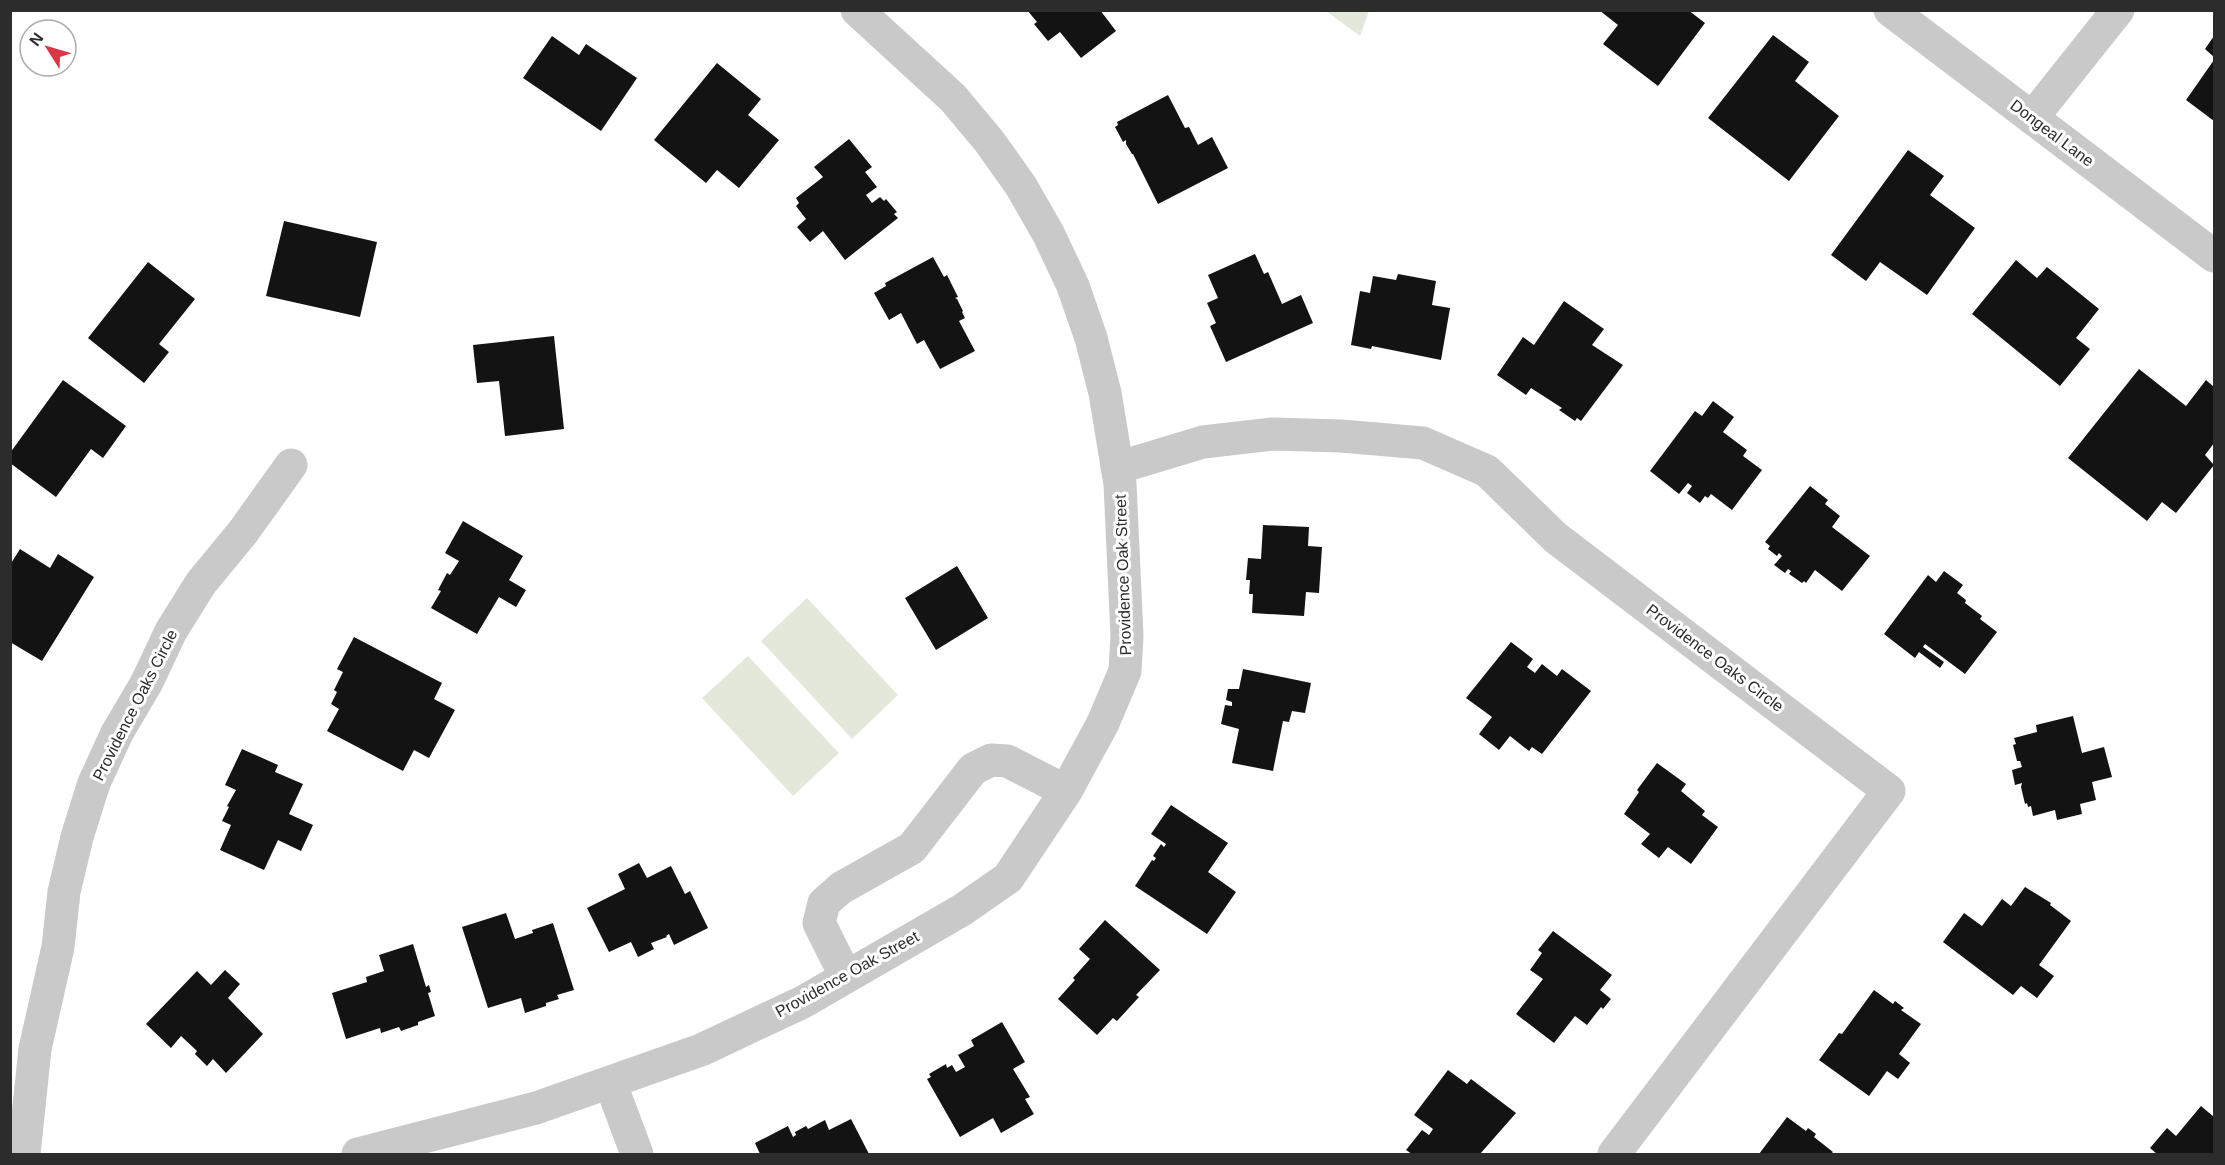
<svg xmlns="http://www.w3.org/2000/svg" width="2225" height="1165" font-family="Helvetica,sans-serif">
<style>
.green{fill:#e2e9da}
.building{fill:#131313}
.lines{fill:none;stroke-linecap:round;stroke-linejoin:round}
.minor{stroke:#c9c9c9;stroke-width:33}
.labels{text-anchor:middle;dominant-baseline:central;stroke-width:6;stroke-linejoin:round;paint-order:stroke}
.street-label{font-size:16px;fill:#2c2c2c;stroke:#fff}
</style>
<rect width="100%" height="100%" fill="#fff"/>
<path class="green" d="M1326,11H1369L1360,36Z
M807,598L898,695L852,739L761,641Z
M748,656L839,753L793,796L702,698Z"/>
<path class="building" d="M1027,10H1100L1116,31L1081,58L1060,32L1048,41L1034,24L1037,22Z
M1599,10H1688L1705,23L1658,86L1603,44L1618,25Z
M1773,35L1809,62L1795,81L1839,116L1789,181L1708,118Z
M552,36L579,55L586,44L637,78L601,131L523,78Z
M2214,36V57L2205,49Z
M2214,60V121L2186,100Z
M717,63L761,99L748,115L779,140L739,188L717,170L706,183L654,140Z
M1168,95L1185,128L1189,127L1198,145L1212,137L1228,168L1158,204L1133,154H1132L1126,144V140L1123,142L1115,127L1118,125L1117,122Z
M849,139L872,167L865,172L877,187L866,195L872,203L880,197L884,201L886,199L897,212L894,214L898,218L845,260L823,231L810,242L797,227L806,219L796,206L799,203L796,198L823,177L814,167Z
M1908,150L1944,176L1930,195L1975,228L1927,295L1880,262L1866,281L1831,255Z
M284,221L377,242L360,317L266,296Z
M1255,254L1264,274L1268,272L1282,304L1301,295L1313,323L1226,362L1210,326L1216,323L1207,303L1218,298L1208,275Z
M933,257L944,277L947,275L958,297L955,298L957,299L963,311L962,312L965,318L959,321L975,351L940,369L924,340L917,344L901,313L889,320L874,293L886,286L885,283Z
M2016,260L2037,278L2047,267L2099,309L2076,338L2090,349L2060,386L1972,314Z
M148,262L195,299L159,344L169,352L144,383L88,338Z
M1398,274L1436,281L1432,305L1450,308L1441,360L1372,346L1371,349L1351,345L1360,291L1370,293L1373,276L1396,280Z
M1564,301L1604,329L1592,345L1623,365L1581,421L1577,418L1575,421L1559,410L1562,408L1531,388L1526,395L1497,375L1523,337L1534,345Z
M554,336L564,429L505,436L499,381L477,383L473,345Z
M2139,369L2186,406L2206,380L2214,387V443L2205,455L2214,465L2176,513L2162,502L2147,521L2068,458Z
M63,380L126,426L103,458L91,449L56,497L10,463V453Z
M1713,401L1734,417L1723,432L1747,450L1743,456L1762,470L1732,510L1711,494L1708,498L1705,496L1700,503L1687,493L1692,486L1688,483L1679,494L1650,471L1695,411L1702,416Z
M1810,486L1828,500L1825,504L1840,516L1832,527L1870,556L1842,591L1815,570L1806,583L1804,581L1802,583L1789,574L1791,571L1788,569L1785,573L1774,565L1782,556L1779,553L1777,556L1768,549L1770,546L1765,542Z
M463,521L523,556L509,580L526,590L516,607L499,597L477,634L431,608L441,591L438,590L447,573L450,575L459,561L445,553Z
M1263,525L1309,527L1308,546L1322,547L1319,593L1306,592L1304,616L1252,613L1253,594H1249L1250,580H1246L1248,558L1261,559Z
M20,549L50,568L58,554L94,577L42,661L10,642V565Z
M957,566L988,618L936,650L905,598Z
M1944,571L1963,585L1957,593L1966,600L1965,603L1982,616L1980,619L1997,632L1965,674L1925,644L1923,647L1944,662L1940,668L1919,652L1915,658L1884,634L1928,575L1936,582Z
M354,637L442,683L434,699L455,710L429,758L414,750L403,771L327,731L339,709L331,704L337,692L334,690L343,672L337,669Z
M1511,642L1533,659L1527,667L1535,673L1542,664L1557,676L1562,669L1591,691L1542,754L1532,747L1529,751L1510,736L1499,750L1479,734L1492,717L1466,698Z
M1243,669L1311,683L1305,713L1292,711L1289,722L1283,721L1273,771L1232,763L1239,729L1221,724L1225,705L1232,706V702L1226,700L1228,689H1239Z
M2073,716L2082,753L2104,747L2112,777L2092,782L2096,800L2080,804L2082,814L2057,820L2055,810L2033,816L2031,806L2028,807L2027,803L2025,804L2021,787L2022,783L2015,785L2012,770L2022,767L2020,761H2017L2013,745L2016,744L2014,738L2037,732L2036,725Z
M242,749L278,765L275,772L303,784L289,814L313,825L301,851L278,840L264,870L220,850L231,825L222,821L229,807L227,806L236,790L225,785Z
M1657,763L1686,784L1681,791L1705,811L1702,815L1718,827L1691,864L1668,847L1659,858L1641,844L1650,834L1624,814L1639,792L1637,790Z
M1171,805L1228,843L1208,872L1236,892L1207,934L1135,886L1152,860L1154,861L1156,858L1153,856L1161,844L1164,847L1166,844L1151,834Z
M639,863L647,878L671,866L685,894L690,891L708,928L674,945L669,934L666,936L667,937L651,943L654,949L638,957L631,942L609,952L587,908L625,889L618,874Z
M2025,887L2051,903L2050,905L2071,921L2039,965L2054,976L2037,998L2021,986L2013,995L1943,942L1964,913L1982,926L2002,899L2011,906Z
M506,913L515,939L533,933L532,930L553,923L574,990L557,995L559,999L546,1003V1006L525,1013L521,998L488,1008L462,927Z
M1105,920L1160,970L1136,995L1139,997L1117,1021L1113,1018L1097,1035L1058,999L1075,980L1073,978L1090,959L1079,949Z
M1553,931L1612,975L1600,990L1611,999L1603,1009L1601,1007L1587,1025L1575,1016L1554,1043L1516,1014L1543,979L1530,970L1542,953L1538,950Z
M413,944L426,987L429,985L431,992L428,993L435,1016L418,1022V1025L401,1031L399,1027L381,1033L380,1028L346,1039L332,993L367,982L366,977L384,971L379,955Z
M225,970L240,984L228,998L263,1034L226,1073L213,1059L207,1066L195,1054L197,1051L181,1036L171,1048L146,1024L197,971L211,985Z
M1874,990L1893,1004L1895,1001L1904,1008L1901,1010L1921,1024L1899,1054L1910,1063L1898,1079L1887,1071L1869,1096L1819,1060L1839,1033L1842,1034Z
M1002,1022L1025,1062L1013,1069L1030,1097L1025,1099L1034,1114L1001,1133L993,1118L960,1137L927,1079L931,1077L929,1074L946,1064L947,1068L952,1065L956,1072L965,1067L958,1055L974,1046L971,1040Z
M1448,1070L1467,1084L1471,1079L1516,1113L1480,1154H1412L1406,1150L1422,1130L1429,1135L1433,1129L1414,1115Z
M2201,1106L2214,1117V1154H2157L2150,1148L2167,1128L2176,1136Z
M1787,1117L1806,1131L1808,1128L1816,1134L1814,1137L1833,1152L1831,1154H1759Z
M851,1119L869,1154H760L755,1143L788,1126L793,1137L796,1135L795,1132L806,1126L808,1129L825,1120L829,1130Z"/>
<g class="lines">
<path class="minor" d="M1890,10L2214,256
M2032,118L2118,10
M1117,468L1203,442L1273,434L1341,436L1423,443L1487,471L1556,538L1889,791L1614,1154
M846,977L819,923L824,903L841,888L912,848L973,769L991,760L1007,761L1066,791
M610,1082L637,1154
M24,1154L35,1049L58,947L64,892L77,837L94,783L117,733L147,682L171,631L201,583L243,532L291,465
M358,1154L536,1108L701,1050L803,1002L962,910L1008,878L1066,791L1103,723L1125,671L1127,636L1120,484L1105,393L1091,338L1073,286L1049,235L1021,186L989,141L953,98L857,10"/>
</g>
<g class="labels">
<g class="street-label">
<text transform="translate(2052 133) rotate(37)">Dongeal Lane</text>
<text transform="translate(1123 575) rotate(-92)">Providence Oak Street</text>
<text transform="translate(1715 658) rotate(37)">Providence Oaks Circle</text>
<text transform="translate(135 705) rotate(-63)">Providence Oaks Circle</text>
<text transform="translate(847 974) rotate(-29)">Providence Oak Street</text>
</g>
</g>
<rect width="2225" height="1165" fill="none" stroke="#2c2c2c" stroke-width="24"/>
<g transform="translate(48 48) rotate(307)"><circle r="28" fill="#ffffff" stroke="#ababab" stroke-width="1.5"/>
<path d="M0-4.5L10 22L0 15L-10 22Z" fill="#dc3543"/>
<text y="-9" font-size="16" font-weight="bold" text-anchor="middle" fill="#2c2c2c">N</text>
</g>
</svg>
